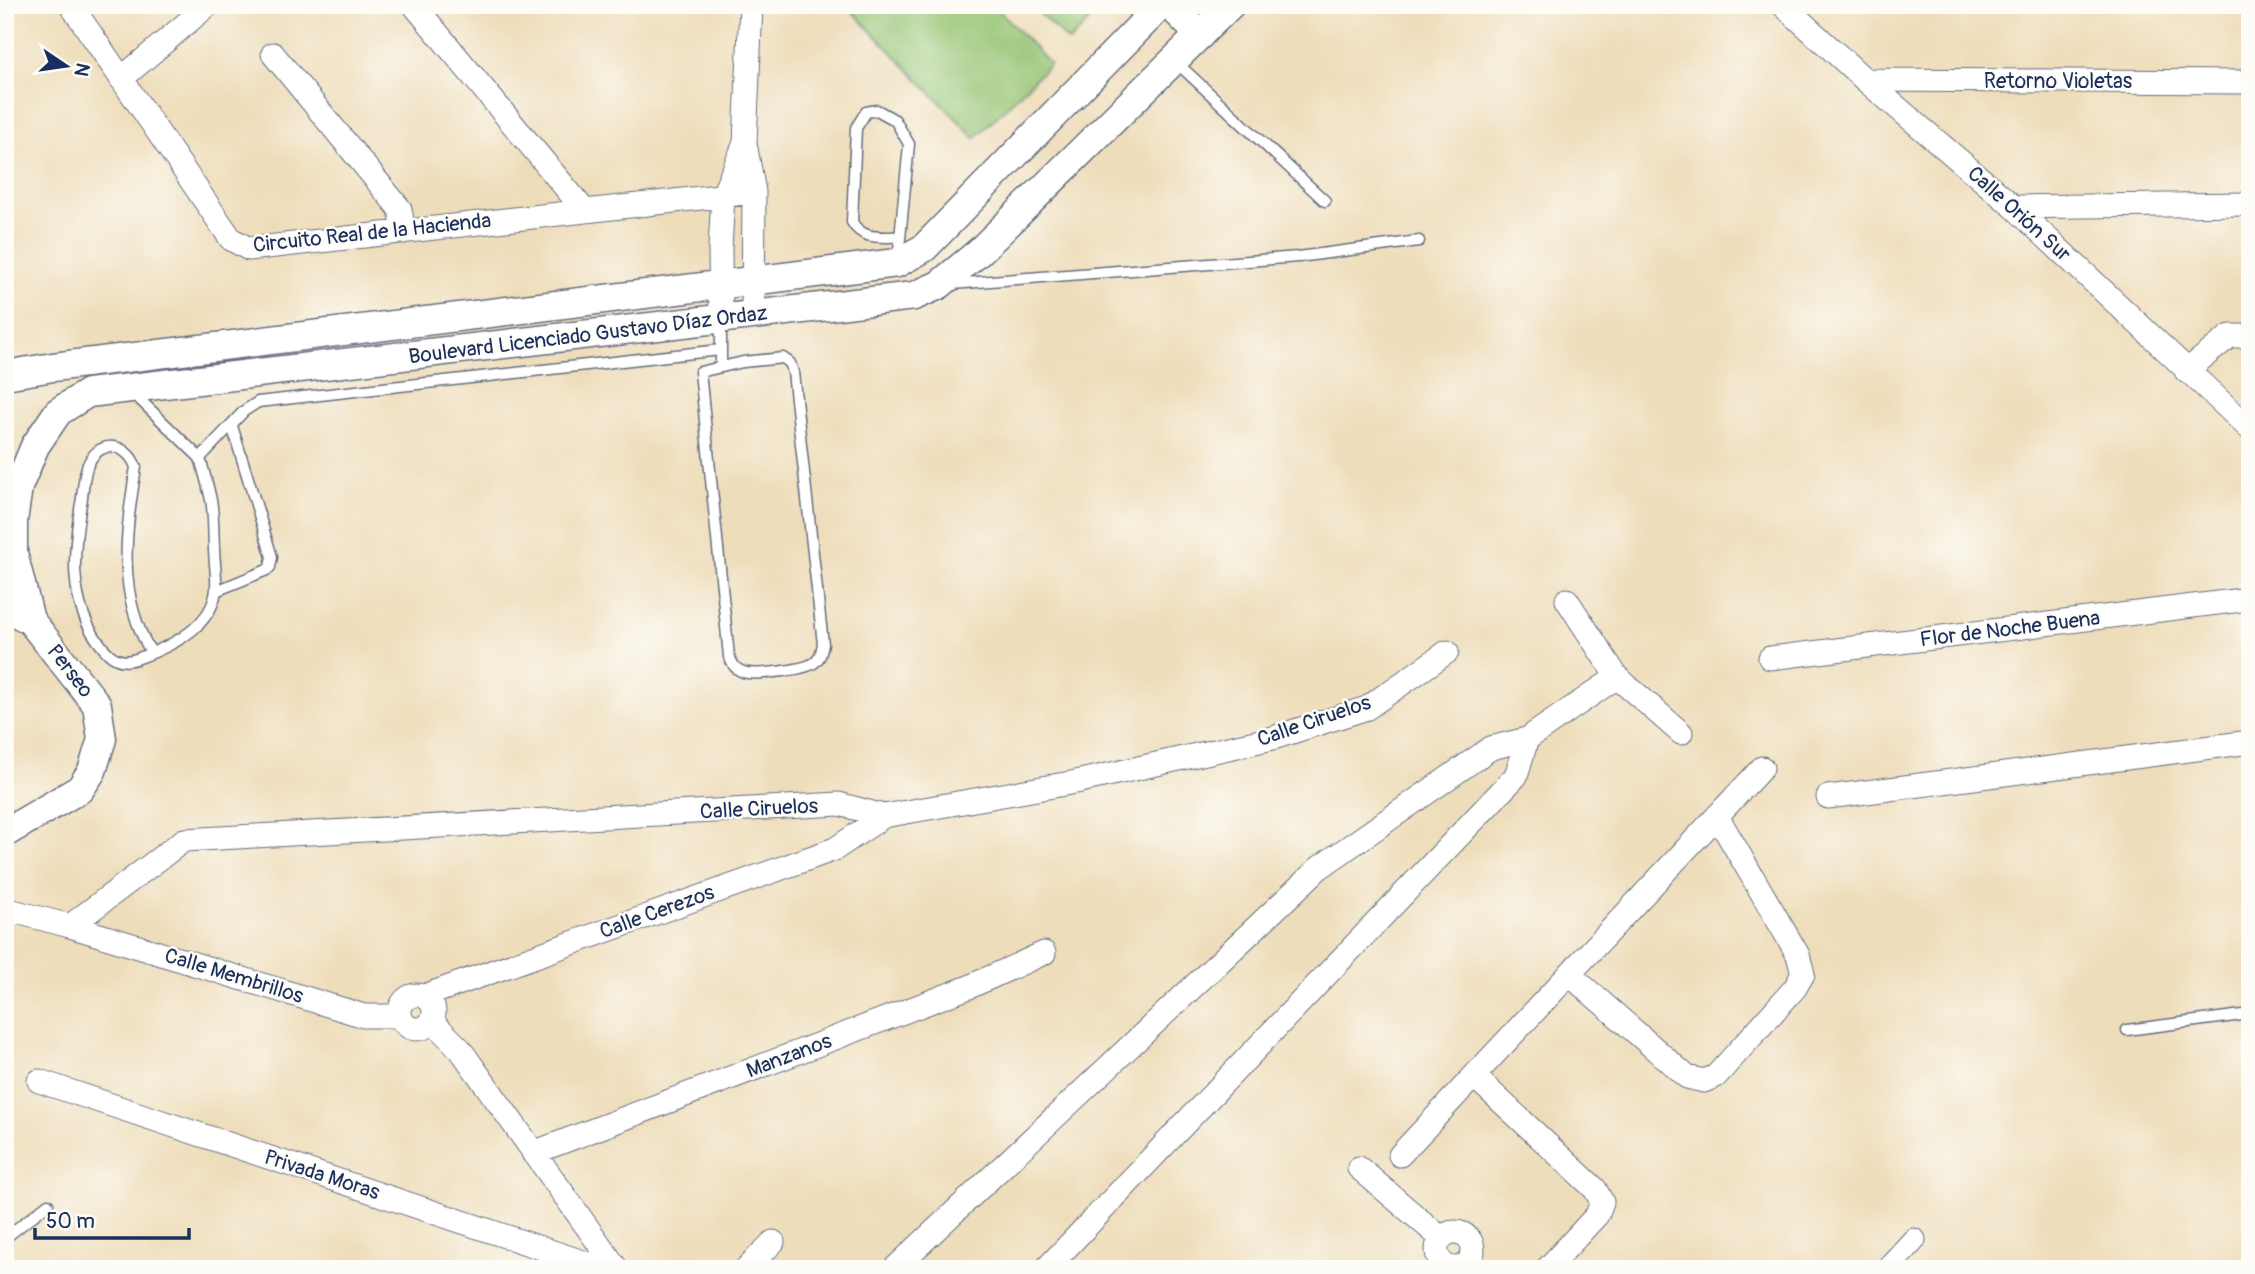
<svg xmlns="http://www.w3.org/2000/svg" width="2255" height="1274" font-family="Pangolin,sans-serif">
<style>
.green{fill:#95c473;stroke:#587a68;stroke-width:2}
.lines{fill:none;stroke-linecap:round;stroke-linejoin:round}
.service-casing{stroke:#656c7e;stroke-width:13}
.minor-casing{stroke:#656c7e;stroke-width:25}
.tertiary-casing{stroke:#656c7e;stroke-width:31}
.service{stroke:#fff;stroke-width:10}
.minor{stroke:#fff;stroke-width:23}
.tertiary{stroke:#fff;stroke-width:28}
.labels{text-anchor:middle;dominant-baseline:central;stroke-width:5;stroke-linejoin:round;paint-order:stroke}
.street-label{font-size:21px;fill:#1b2f5e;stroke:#fdfcf7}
</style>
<rect width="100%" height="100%" fill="#fdfcf7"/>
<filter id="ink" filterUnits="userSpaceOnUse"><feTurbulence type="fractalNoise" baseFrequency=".0143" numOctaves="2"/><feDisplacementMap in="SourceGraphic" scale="14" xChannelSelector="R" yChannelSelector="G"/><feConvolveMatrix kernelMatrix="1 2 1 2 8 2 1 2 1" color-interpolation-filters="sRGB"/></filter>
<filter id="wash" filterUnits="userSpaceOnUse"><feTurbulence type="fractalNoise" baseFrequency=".00686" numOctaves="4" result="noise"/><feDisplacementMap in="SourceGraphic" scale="28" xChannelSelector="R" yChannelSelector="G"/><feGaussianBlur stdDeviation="1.57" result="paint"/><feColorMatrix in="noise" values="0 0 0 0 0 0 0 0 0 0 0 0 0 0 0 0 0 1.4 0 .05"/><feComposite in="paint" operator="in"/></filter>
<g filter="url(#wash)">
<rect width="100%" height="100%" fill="#eeddba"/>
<path class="green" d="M846,5H994L1050,64L975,138Z
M1031,5H1104L1069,42Z"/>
</g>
<g filter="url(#ink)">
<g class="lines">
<g class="service-casing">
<path id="service" d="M1176,62L1325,201
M898,260L909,144L895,120L877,110L866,112L856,128L852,222C863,241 880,236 900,237
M952,284L1298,257L1419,241
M721,319V366
M783,358L790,363L793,372L823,644C821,652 821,658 814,663C803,670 755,676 743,672C735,669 732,664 729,656L700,372L743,362Z
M132,392L200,458
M216,591L267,570L270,567L272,557L232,426
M151,652C116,594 126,531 136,467C126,441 97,439 87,467C84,476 83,488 82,498C73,547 67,604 101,645C111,658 120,664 136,659C168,648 213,627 216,589C217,576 214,561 214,547C213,532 214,515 211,500C208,486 204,472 200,458L244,411L258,402L720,350
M2127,1030L2250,1014
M5,1238L48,1204"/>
</g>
<g class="minor-casing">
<path id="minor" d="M71,5L231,239L249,249L754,192
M414,5L584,210
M751,5L745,143L754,192L753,317
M1783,5L1865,80L2014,207L2250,429
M273,54L400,209L404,232
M121,79L208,5
M1865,80L2250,82
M2014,207L2250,204
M721,319L720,249L723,195L745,143
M2186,371L2230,336H2250
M1567,600L1617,677L1681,733
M1770,658L2250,599
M1828,797L2250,742
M5,909L70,926L364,1016H399
M70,926L184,840L839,804L884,816L1076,782L1273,738L1367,708L1447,652
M1569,974L1687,1077L1704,1081L1716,1076L1795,988L1803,974L1798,955L1717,816
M400 1012a17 17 0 1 1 34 0a17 17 0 1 1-34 0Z
M424,996L835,849L884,816
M432,1021L460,1049L617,1269
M1474,1076L1595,1189L1602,1202L1597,1215L1547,1269
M39,1081L604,1269
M533,1153L969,987L1044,953
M1400,1155L1762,768
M1359,1168L1441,1238
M1437 1250a18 18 0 1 1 36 0a18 18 0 1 1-36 0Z
M746,1269L773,1242
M894,1269L1319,868L1491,748L1527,739L1617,677
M1046,1269L1516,776L1527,739
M1887,1269L1914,1240"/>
</g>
<g class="tertiary-casing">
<path id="tertiary" d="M1170,5L1200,35
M5,375L53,367L897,263L924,248L1161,5
M5,607L30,620L97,705L102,739L92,771L80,789L5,833
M30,620L13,553V521L18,487L35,446L58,412L88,393L914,296L939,285L979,252L1230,5"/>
</g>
<use href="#service" class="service"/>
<use href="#minor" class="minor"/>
<use href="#tertiary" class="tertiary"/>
</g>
</g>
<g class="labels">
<g class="street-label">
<text x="2058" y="81">Retorno Violetas</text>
<text transform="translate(2019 214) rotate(42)">Calle Orión Sur</text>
<text transform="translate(372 233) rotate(-6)">Circuito Real de la Hacienda</text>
<text transform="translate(588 335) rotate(-7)">Boulevard Licenciado Gustavo Díaz Ordaz</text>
<text transform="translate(2010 629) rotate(-7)">Flor de Noche Buena</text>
<text transform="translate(70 671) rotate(52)">Perseo</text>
<text transform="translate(1314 721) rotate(-19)">Calle Ciruelos</text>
<text transform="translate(759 809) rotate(-3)">Calle Ciruelos</text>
<text transform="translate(657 912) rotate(-20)">Calle Cerezos</text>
<text transform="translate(234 976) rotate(17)">Calle Membrillos</text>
<text transform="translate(789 1056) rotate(-21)">Manzanos</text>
<text transform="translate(322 1175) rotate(18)">Privada Moras</text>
</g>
</g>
<rect width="2255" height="1274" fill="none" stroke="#fdfcf7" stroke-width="28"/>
<g transform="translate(66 66) rotate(103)" stroke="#fdfcf7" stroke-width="5" paint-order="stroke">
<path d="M0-5L12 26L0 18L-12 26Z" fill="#1b2f5e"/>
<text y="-10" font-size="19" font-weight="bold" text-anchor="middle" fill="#1b2f5e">N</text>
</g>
<path d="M35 1228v10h154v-10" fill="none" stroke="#1b2f5e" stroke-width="3.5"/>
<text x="46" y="1228" font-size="21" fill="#1b2f5e" stroke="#fdfcf7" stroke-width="5" paint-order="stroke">50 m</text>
</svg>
